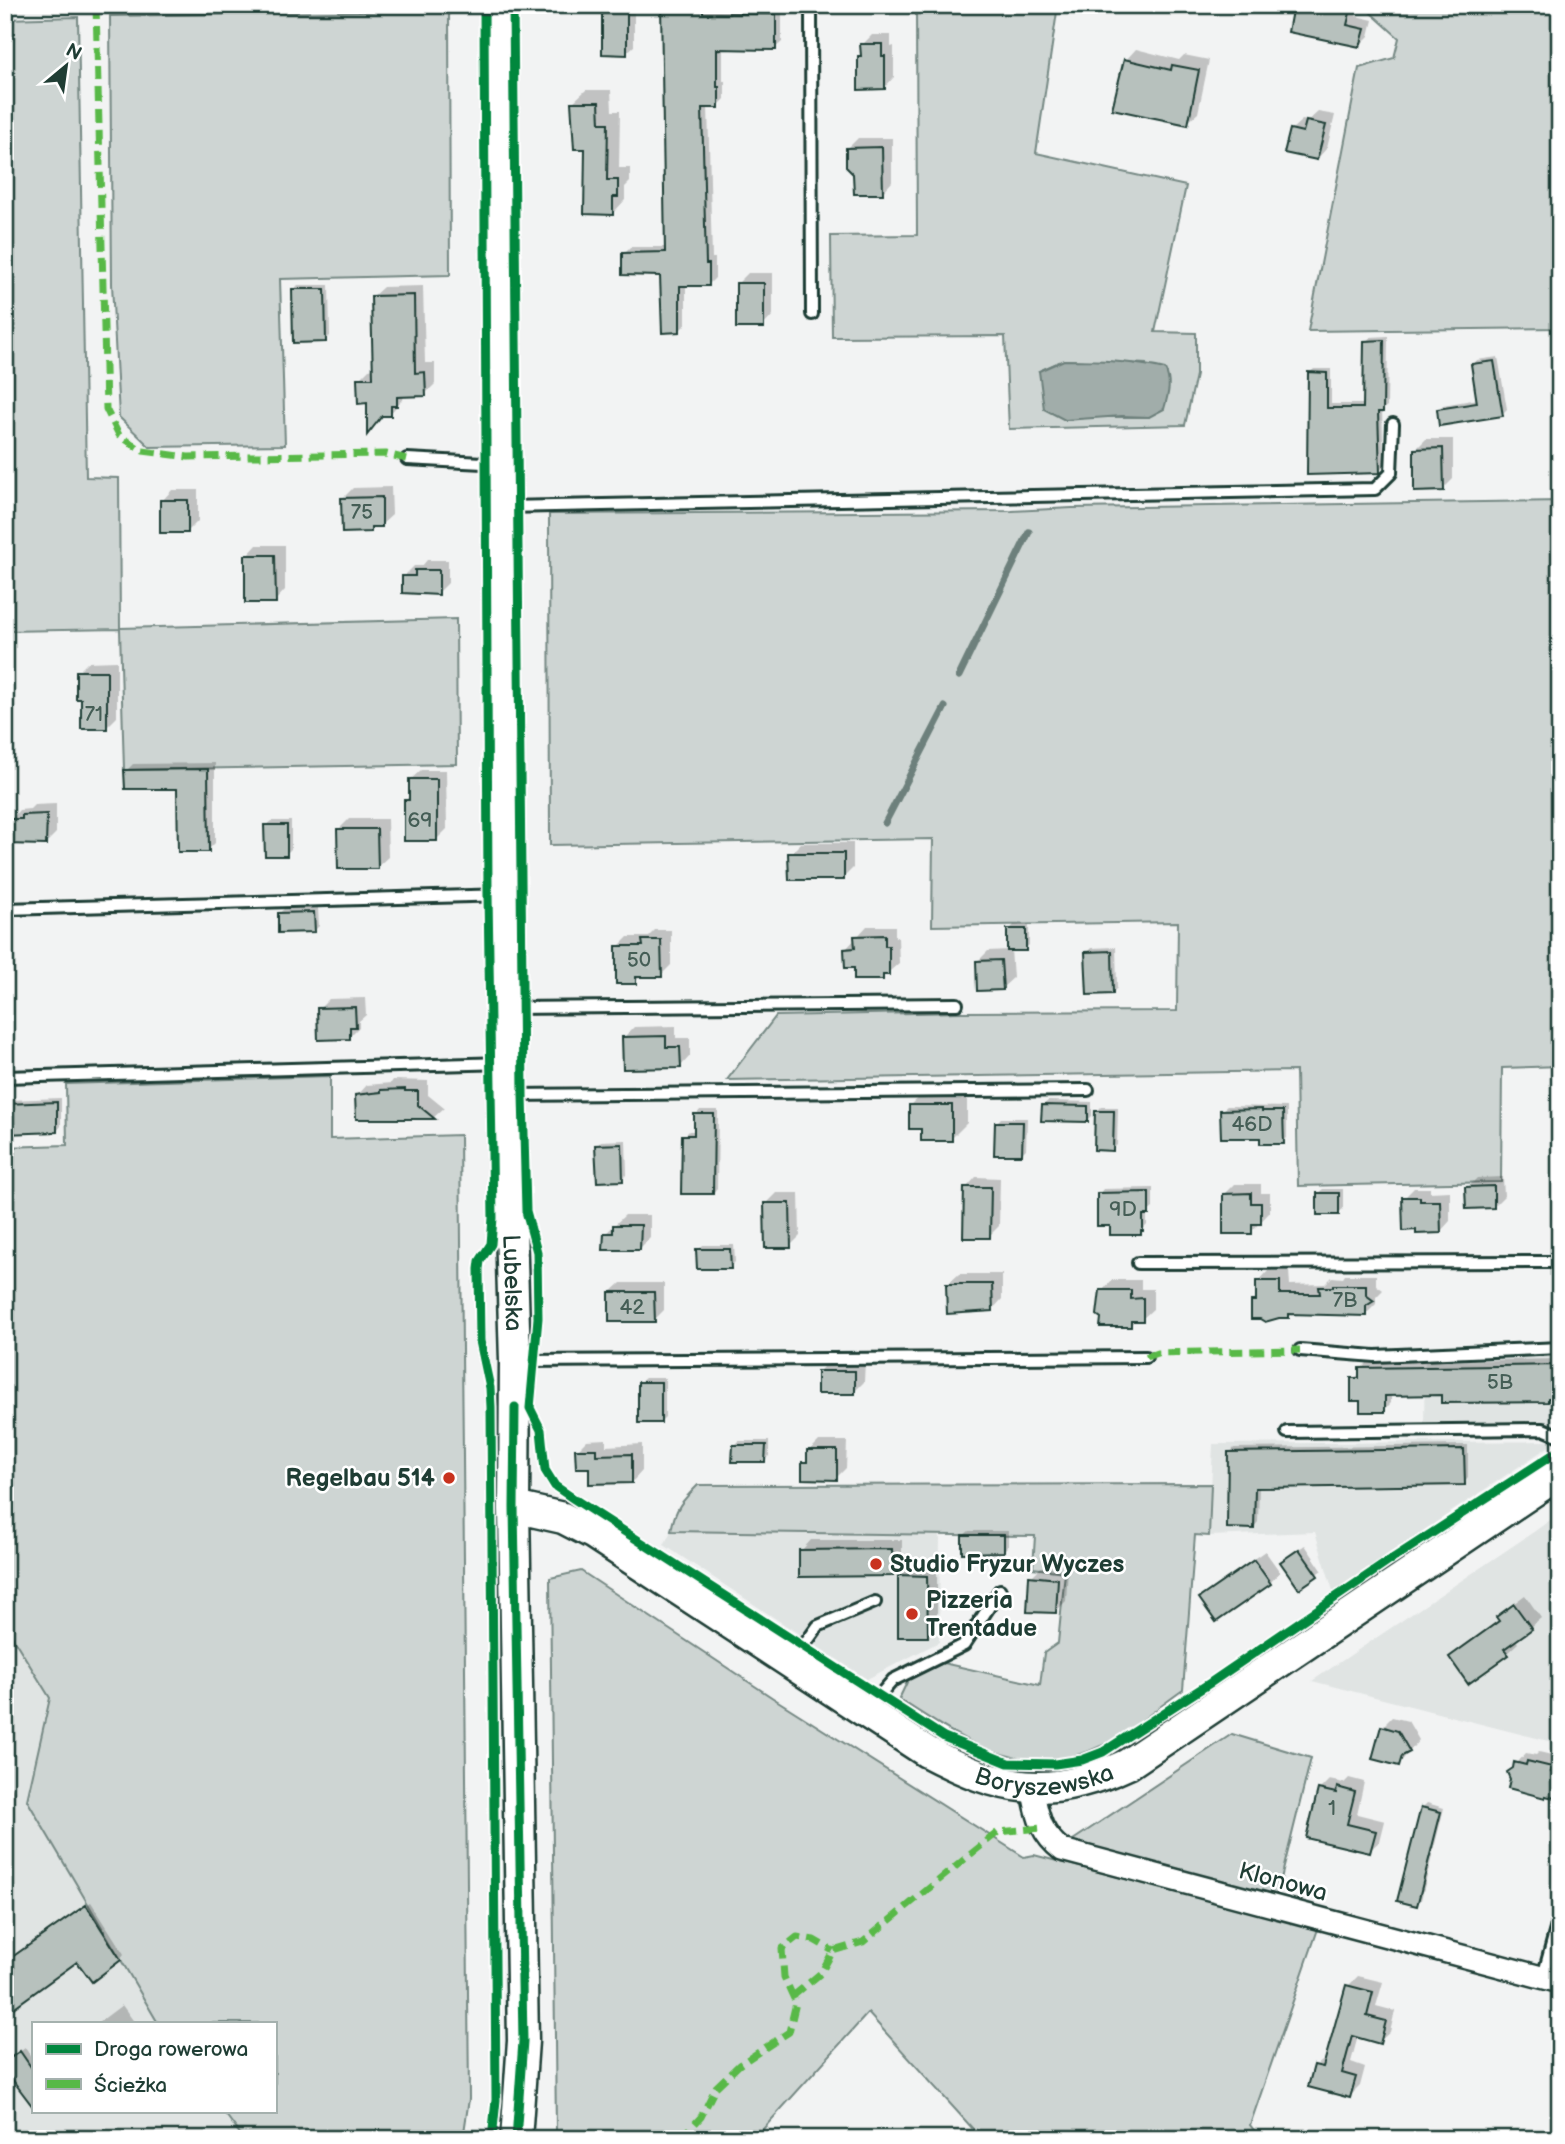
<svg xmlns="http://www.w3.org/2000/svg" width="1565" height="2144" font-family="'Balsamiq Sans',sans-serif">
<style>
.built{fill:#e0e4e3}
.green{fill:#ced5d3;stroke:#768984;stroke-width:2;fill-rule:evenodd}
.water{fill:#a1adaa;stroke:#6d807b;stroke-width:2}
.shadow{fill:#0003}
.lines{fill:none;stroke-linecap:round;stroke-linejoin:round}
.stream{stroke:#6d807b;stroke-width:7}
.building{fill:#b7c1bd;stroke:#1f3d34;stroke-width:2}
.lane-casing{stroke:#1f3d34;stroke-width:16}
.street-casing{stroke:#1f3d34;stroke-width:26}
.secondary-casing{stroke:#1f3d34;stroke-width:35}
.lane{stroke:#fff;stroke-width:10}
.street{stroke:#fff;stroke-width:21}
.secondary{stroke:#fff;stroke-width:30}
.quiet{stroke:#58b947;stroke-width:7;stroke-dasharray:14 7;stroke-linecap:butt}
.cycleway-casing{stroke:#fff;stroke-width:13}
.cycleway{stroke:#00873e;stroke-width:9}
.poi-dot{fill:#c8321e;stroke:#fff;stroke-width:2.5}
.labels{text-anchor:middle;dominant-baseline:central;stroke-width:5;stroke-linejoin:round;paint-order:stroke}
.number-label{font-size:21px;fill:#455e56}
.street-label{font-size:24px;fill:#1f3d34;stroke:#fff}
.poi-label{font-size:24px;font-weight:bold;fill:#1f3d34;stroke:#fff;text-anchor:start}
</style>
<rect width="100%" height="100%" fill="#f2f3f3"/>
<filter id="ink" filterUnits="userSpaceOnUse"><feTurbulence type="fractalNoise" baseFrequency=".0143" numOctaves="2"/><feDisplacementMap in="SourceGraphic" scale="14" xChannelSelector="R" yChannelSelector="G"/><feConvolveMatrix kernelMatrix="1 2 1 2 8 2 1 2 1" color-interpolation-filters="sRGB"/></filter>
<g filter="url(#ink)">
<path class="built" d="M110,5H449V10L110,16Z
M1560,1353V1428L1541,1424H1424L1425,1355Z
M1557,1441L1333,1591L1315,1532L1209,1536L1213,1444Z
M1560,1513V1744L1312,1681L1535,1531Z
M671,1531L940,1533L939,1642L867,1679L664,1545Z
M5,1625L50,1698L27,1800L158,2023H33V2111H223L244,2139H5Z"/>
<path class="green" d="M916,5H1058L1036,153L1186,186L1155,332L1196,333V375L1185,425L1009,429L1005,336L832,337L831,236L917,235ZM1064,360L1146,364L1149,417H1099L1039,371Z
M1373,5H1560V328L1308,331L1359,68L1394,58L1399,38L1371,13Z
M449,10L450,275L280,279L285,445L150,447L119,417L112,284L110,16Z
M78,17L86,477L119,478L120,628L456,619L457,764L124,770L120,629L5,631V19Z
M1560,501V1066L1502,1068L1501,1182L1298,1186L1296,1071L727,1080L776,1016L962,1012L1177,1011L1178,922L932,926L933,839L550,845L549,514L1012,511L1072,508Z
M330,1076V1139L460,1135L469,2099L463,2139H244L223,2111H275V2023H158L27,1800L50,1698L5,1625V1147L67,1145L66,1084Z
M1211,1484L1209,1536L1195,1535L1183,1690C1157,1708 1131,1731 1103,1745C1025,1784 964,1741 899,1699L909,1678L943,1663L1040,1685L1044,1653L1058,1643L1065,1572L1033,1568L1035,1536L671,1531C675,1508 682,1501 698,1485Z
M581,1571L773,1698L1024,1857L1034,1855L1318,1929L1250,2125L1261,2139H982L868,2013L754,2139H554L556,2130L550,1578Z
M1232,1734L1311,1758L1277,1895L1070,1842Z"/>
<path class="water" d="M1064,360C1098,360 1132,361 1165,369C1172,383 1168,395 1164,409L1149,417L1122,416L1065,420L1044,409L1039,371Z"/>
<path class="shadow" d="M604,5H634V46L626,53H604Z
M663,5L782,8V42L775,48H723V81H725V99L718,106H708L712,258H715V278L709,284H686V324L680,330L662,274L624,254L631,247H666Z
M853,5H883L879,9H853Z
M1295,5H1358L1356,16L1373,20L1369,36L1360,45Z
M872,35H891V47L894,46V77L884,88L860,57L862,54V45Z
M1136,49L1179,60L1184,55L1209,60L1198,113L1187,123L1126,60Z
M586,90H611L612,111H620L619,168H630V182L625,187V200L613,213L573,102Z
M1318,112L1335,115L1327,148L1317,159L1291,130L1302,120L1308,121Z
M858,138H892V182L882,193L855,174L848,148Z
M748,273H773V315L763,326L738,283Z
M298,285H329L330,336L325,340L293,290Z
M423,286L425,363H435V384L425,394L406,395L390,414L368,401L359,379L369,369L374,368L372,297L383,287Z
M1388,336L1387,406L1382,410L1384,467L1379,471L1308,473L1309,373L1314,369H1331V404H1365L1366,341L1371,337Z
M1498,357L1507,409L1502,414L1438,410L1443,405L1478,399L1473,365L1477,360Z
M1426,439H1453V479L1443,489L1415,450Z
M391,487L392,515L381,525H376L370,531L343,498L353,488Z
M172,490H198V521L188,531L162,501Z
M257,545H285V590L275,601L247,556Z
M427,560H448V583L438,593L404,576L414,566H422Z
M117,661V717L106,728L83,697L78,672L88,662Z
M215,763V843L208,850L179,787L126,771L133,764Z
M421,770H446L447,829L437,839L405,801L410,795V780Z
M56,804V833L46,843L5,842V827L19,810L30,809L34,805Z
M349,819H387L388,857L377,867L339,829Z
M271,821H291V849L286,854L266,825Z
M801,843H853V868L843,878L790,854Z
M318,908L319,926L314,931L279,913L284,909Z
M1014,925H1029V945L1025,949H1011L1013,978L1002,988L978,961L988,951L1009,950V930Z
M867,926H895V937H898L899,963L882,978L855,966L846,949Z
M655,930H671V965L661,975H642L635,982L618,947L628,937H648Z
M1116,947L1117,988L1113,992L1087,953L1092,948Z
M365,998L366,1015L359,1021V1027L349,1037L319,1009L329,999Z
M676,1026V1038H690V1056L680,1067L624,1037L634,1027Z
M1560,1078V1113H1556V1082Z
M393,1080L428,1081V1095L444,1108L434,1117L358,1118L357,1096L367,1085L391,1083Z
M927,1090H967V1123L951,1139L923,1128L911,1105Z
M61,1098V1126L57,1131L5,1105L10,1100Z
M1048,1101L1092,1102V1116L1087,1121L1043,1105Z
M1227,1106L1287,1107V1138L1283,1142L1262,1136L1222,1110Z
M1101,1107H1118L1117,1145L1113,1149L1096,1112Z
M700,1110H718L717,1188L713,1193L684,1136L689,1131H696V1115Z
M1001,1118H1027L1026,1149L1021,1154L996,1123Z
M626,1140L627,1174L622,1179L597,1146L601,1141Z
M976,1177L1000,1178L999,1226L989,1236L966,1188Z
M1503,1177L1504,1196L1494,1206L1467,1188L1477,1178Z
M1235,1184H1261V1193H1270V1212L1251,1232L1225,1194Z
M1153,1188V1208L1147,1213V1225L1140,1233L1112,1225L1099,1194L1103,1189Z
M1414,1188H1430V1192L1450,1191V1221L1440,1232L1404,1198Z
M1323,1189H1343V1209L1338,1213L1318,1193Z
M776,1193H799L800,1236L790,1246L765,1204Z
M625,1215H650V1238L640,1248L605,1234Z
M703,1245H734L735,1262L730,1267L698,1250Z
M1268,1271H1289L1290,1285L1325,1284L1332,1277L1343,1278L1345,1275H1376V1285L1383,1290L1376,1297V1304L1366,1314L1291,1313L1288,1316L1253,1301L1258,1297V1282Z
M959,1274H1002V1299L992,1310L948,1284Z
M1112,1280H1141V1289H1153V1309L1142,1319H1137L1130,1325L1102,1291Z
M621,1283H664V1310L654,1320L610,1293Z
M1560,1359V1396L1551,1397L1547,1400L1443,1393L1391,1394V1403L1384,1410L1361,1399L1353,1379L1361,1373V1369L1368,1362Z
M829,1361H865L864,1382L854,1392L819,1371Z
M645,1378H665V1417L660,1422L640,1382Z
M606,1439V1446L642,1444V1471L632,1482L591,1466L577,1450L587,1440Z
M739,1441H769V1456L764,1460L734,1446Z
M819,1441H847L846,1468L836,1478L804,1463L809,1458V1451Z
M1468,1445V1478L1464,1483L1259,1486L1258,1522L1254,1527L1230,1453L1234,1448Z
M969,1531H1008V1546L1003,1551L964,1535Z
M811,1540H902V1564L892,1575L801,1551Z
M1305,1545L1322,1570L1299,1586L1287,1557Z
M1265,1551L1280,1572L1270,1583L1202,1598L1212,1588Z
M910,1566H937V1625L927,1635L900,1576Z
M1041,1567L1068,1569L1066,1601L1056,1611L1031,1577Z
M1525,1595L1541,1618L1515,1639L1518,1643L1507,1653L1451,1657L1461,1647L1500,1619L1499,1617L1509,1607Z
M1392,1717L1408,1721L1419,1740L1399,1764L1382,1727Z
M1539,1752L1560,1757V1797L1512,1778L1509,1772L1526,1753L1536,1755Z
M5,1778L15,1792L5,1801Z
M1349,1778L1364,1782L1357,1814L1385,1821L1380,1841L1369,1851L1308,1836L1319,1790L1329,1780L1344,1783Z
M1427,1803L1444,1808L1421,1900L1417,1904L1422,1808Z
M91,1902L124,1954L120,1959L5,1964Z
M1358,1976L1383,1982L1376,2006L1395,2011L1390,2032L1379,2042L1358,2036L1351,2062L1365,2067L1360,2086L1350,2096L1316,2066L1328,2056L1348,1986Z
M122,2005L135,2023H98Z
M25,2048L33,2059V2104L5,2067L8,2060Z
M1545,2128L1560,2134V2139H1538Z"/>
<g class="lines">
<path class="stream" d="M959,676L1029,532
M885,823L945,707"/>
</g>
<path class="building" d="M661,5H703V13L776,14V50L717,49V87H719V108H702L706,264H709V286H680V332L662,333L660,276L622,275V253L665,252Z
M1293,5H1316L1350,13L1347,25L1365,29L1360,47L1288,32Z
M602,12H627V55L602,54Z
M860,44H882V56H885V89L858,90V56H861Z
M1124,59L1171,70L1172,65L1199,70L1188,125L1112,109Z
M571,102H599L600,123H608L607,180H618V197H613V215L584,214L585,149H574Z
M1306,121L1326,125L1317,160L1284,153L1290,129L1303,132Z
M882,147L883,194H854L853,174L846,167V148Z
M736,283H764V328H736Z
M292,289H325L326,342L293,343Z
M414,295L415,373L425,372L426,396L397,397V406H391V416H382L367,435V403L358,404L357,378H373L371,296Z
M1384,340L1383,412H1378L1380,473L1307,475L1308,372L1327,373V408H1363L1364,341Z
M1494,361L1503,416L1439,426L1437,409L1477,403L1471,364Z
M1443,448L1444,491L1414,492V449Z
M382,497V527H371V532L342,533L341,498Z
M160,500H188V533H160Z
M245,555H275L276,603H245Z
M415,570H439V595L402,593V576H415Z
M76,671H107V729H81V699H76Z
M208,769L209,852H178L177,789H125L124,770Z
M409,779H437V841H404V800H409Z
M47,814L46,845L5,844L7,819H22V815Z
M264,825H287V856H265Z
M337,829H377L378,869H338Z
M788,853H844V880H789Z
M314,912L315,932L278,933V913Z
M1007,929H1026V951H1007Z
M885,935V946H889V975H883V980H854V968H845L844,949L855,948L854,936Z
M642,940H661L662,977H636V984H616V946H643Z
M1112,951L1113,994L1087,995L1085,952Z
M1001,960L1003,990L977,991L976,961Z
M355,1007L356,1027H350V1039L318,1040L317,1008Z
M666,1036V1047H680L681,1068L623,1069L622,1037Z
M405,1089V1091H418V1105L435,1119H356L355,1095L381,1092V1090Z
M57,1102V1132L5,1134V1104Z
M909,1105H952V1141H921V1129H909Z
M1042,1105L1088,1106V1122L1041,1121Z
M1262,1109V1111H1283L1284,1144H1260V1138H1221L1220,1110Z
M1095,1111H1114L1113,1151L1094,1150Z
M694,1114H714L713,1194H681L682,1135H694Z
M995,1122H1023L1022,1155H994Z
M622,1144L623,1181L597,1182L595,1145Z
M1494,1186V1208L1466,1209L1465,1187Z
M964,1187H991L990,1238H963Z
M1149,1192V1215H1143V1231H1141V1235H1110V1226H1097V1193Z
M1251,1193V1203H1261V1224H1252V1234H1223V1194Z
M1317,1193H1339V1215H1317Z
M1402,1197H1420V1201H1440L1441,1233L1416,1234V1230L1403,1231Z
M764,1203H790L791,1248H765Z
M613,1225H641L640,1250H603L604,1233H613Z
M696,1249H730L731,1269H697Z
M1256,1281H1280V1294H1320L1319,1287H1333V1285H1366V1295L1374,1301L1366,1306V1316L1289,1314V1318H1279L1265,1322L1260,1319H1251V1301H1256Z
M946,1284H992L993,1311L947,1314Z
M1100,1290H1131V1299L1143,1298V1321H1131V1327H1100L1101,1318L1097,1315Z
M609,1292H654L655,1322H609Z
M1560,1365V1398H1548V1402L1441,1403V1395L1385,1396V1412H1360V1401H1351V1378H1359V1368Z
M817,1371H855V1394H817Z
M638,1382H661V1423H638Z
M733,1445H766L765,1462H732Z
M575,1449H596V1455L632,1454V1483L589,1484V1468H576Z
M1464,1449L1465,1485L1255,1488L1254,1529L1227,1528L1228,1452Z
M807,1450H837V1480L802,1479V1462H807Z
M962,1535H1004V1552L962,1553Z
M892,1549L893,1576L799,1577V1550Z
M1299,1549L1318,1576L1299,1589L1280,1562Z
M1254,1560L1271,1584L1216,1622L1199,1598Z
M898,1575L927,1576L928,1637H898Z
M1029,1576L1058,1579L1056,1613L1027,1612Z
M1514,1604L1532,1629L1504,1649L1509,1655L1468,1684L1449,1657L1499,1621L1496,1617Z
M1381,1726L1398,1731L1410,1752L1402,1756L1399,1766L1372,1759Z
M1527,1761L1552,1767L1551,1772L1560,1775V1799L1545,1796V1798L1508,1788L1510,1779L1507,1772L1513,1768L1514,1762L1526,1765Z
M1337,1787L1355,1792L1347,1824L1376,1831L1370,1853L1306,1838L1318,1789L1336,1793Z
M1421,1807L1441,1812L1417,1906L1397,1901Z
M86,1905L121,1960L92,1982L77,1962L5,2014V1962Z
M1346,1985L1373,1992L1367,2016L1386,2021L1380,2044L1352,2036L1342,2073L1356,2077L1350,2098L1308,2087L1314,2065L1323,2067Z
M20,2051L33,2070V2107L5,2070V2062Z"/>
<g class="lines">
<g class="lane-casing">
<path id="lane" d="M811,5L812,314
M407,459L502,464
M506,507L1375,489L1391,473L1393,424
M5,909L506,895
M509,1008L957,1004
M5,1077L506,1063
M510,1095L1088,1090
M1138,1263L1560,1262
M1300,1350L1375,1356L1560,1348
M518,1361L1146,1357
M1287,1432L1543,1429L1560,1436
M793,1661L818,1626L875,1602
M867,1710L893,1680L964,1645L1000,1590
M1543,1977L1560,1914"/>
</g>
<g class="street-casing">
<path id="street" d="M1032,1788C1038,1815 1039,1832 1062,1850L1560,1982"/>
</g>
<g class="secondary-casing">
<g id="secondary">
<path id="s1" d="M499,5L509,895L507,1095L515,1361L514,1507L523,2041L516,2139"/>
<path id="s2" d="M514,1507L563,1518L594,1534L927,1752C1002,1791 1049,1801 1128,1764L1560,1473"/>
</g>
</g>
<use href="#lane" class="lane"/>
<use href="#street" class="street"/>
<use href="#secondary" class="secondary"/>
<path class="quiet" d="M96,5L106,409L119,435L143,451L188,457L386,454L407,459
M1146,1357L1157,1353L1300,1350
M793,1996L821,1973L833,1951L863,1942L998,1832L1041,1828
M681,2139L701,2117L716,2087L739,2065L789,2032L796,2003L784,1977L782,1949L797,1937L814,1940L833,1951"/>
<g class="cycleway-casing">
<path id="cycleway" d="M484,5L488,895L493,1218L491,1244L480,1261L479,1269L480,1341L490,1388L491,1407L496,2100L492,2139
M513,5L523,1095L526,1211L537,1252L538,1318L530,1408L541,1430L545,1470L555,1486L574,1499L944,1737L1008,1763L1055,1764L1082,1760L1103,1752L1210,1683L1389,1561L1560,1450
M515,1407L514,1507L523,2041L516,2139"/>
</g>
<use href="#cycleway" class="cycleway"/>
</g>
</g>
<g class="poi-dot">
<circle cx="449" cy="1478" r="7"/>
<circle cx="876" cy="1564" r="7"/>
<circle cx="912" cy="1614" r="7"/>
</g>
<g class="labels">
<g class="number-label">
<text x="362" y="512">75</text>
<text x="94" y="714">71</text>
<text x="420" y="820">69</text>
<text x="639" y="960">50</text>
<text x="1252" y="1124">46D</text>
<text x="1123" y="1209">9D</text>
<text x="1345" y="1300">7B</text>
<text x="632" y="1307">42</text>
<text x="1500" y="1382">5B</text>
<text x="1332" y="1808">1</text>
</g>
<g class="street-label">
<text stroke="none"><textPath href="#s1" startOffset="1278">Lubelska</textPath></text>
<text stroke="none"><textPath href="#s2" startOffset="607">Boryszewska</textPath></text>
<text transform="translate(1283 1882) rotate(15)">Klonowa</text>
</g>
<g class="poi-label">
<text x="435" y="1478" text-anchor="end">Regelbau 514</text>
<text x="890" y="1564">Studio Fryzur Wyczes</text>
<text x="926" y="1600">Pizzeria<tspan x="926" dy="28">Trentadue</tspan></text>
</g>
</g>
<rect width="1565" height="2144" fill="none" stroke="#fff" stroke-width="28"/>
<rect x="14" y="14" width="1537" height="2116" fill="none" stroke="#1f3d34" stroke-width="2.5" filter="url(#ink)"/>
<rect x="32" y="2022" width="245" height="91" fill="#ffffff" stroke="#a5b1ae" stroke-width="2"/>
<rect x="46" y="2044" width="35" height="10" fill="#00873e" stroke="#a5b1ae" stroke-width="2"/>
<text x="94" y="2056" font-size="21" fill="#1f3d34">Droga rowerowa</text>
<rect x="46" y="2079" width="35" height="10" fill="#58b947" stroke="#a5b1ae" stroke-width="2"/>
<text x="94" y="2092" font-size="21" fill="#1f3d34">Ścieżka</text>
<g transform="translate(66 66) rotate(29)" stroke="#ffffff" stroke-width="5" paint-order="stroke">
<path d="M0-5L12 26L0 18L-12 26Z" fill="#1f3d34"/>
<text y="-10" font-size="19" font-weight="bold" text-anchor="middle" fill="#1f3d34">N</text>
</g>
</svg>
